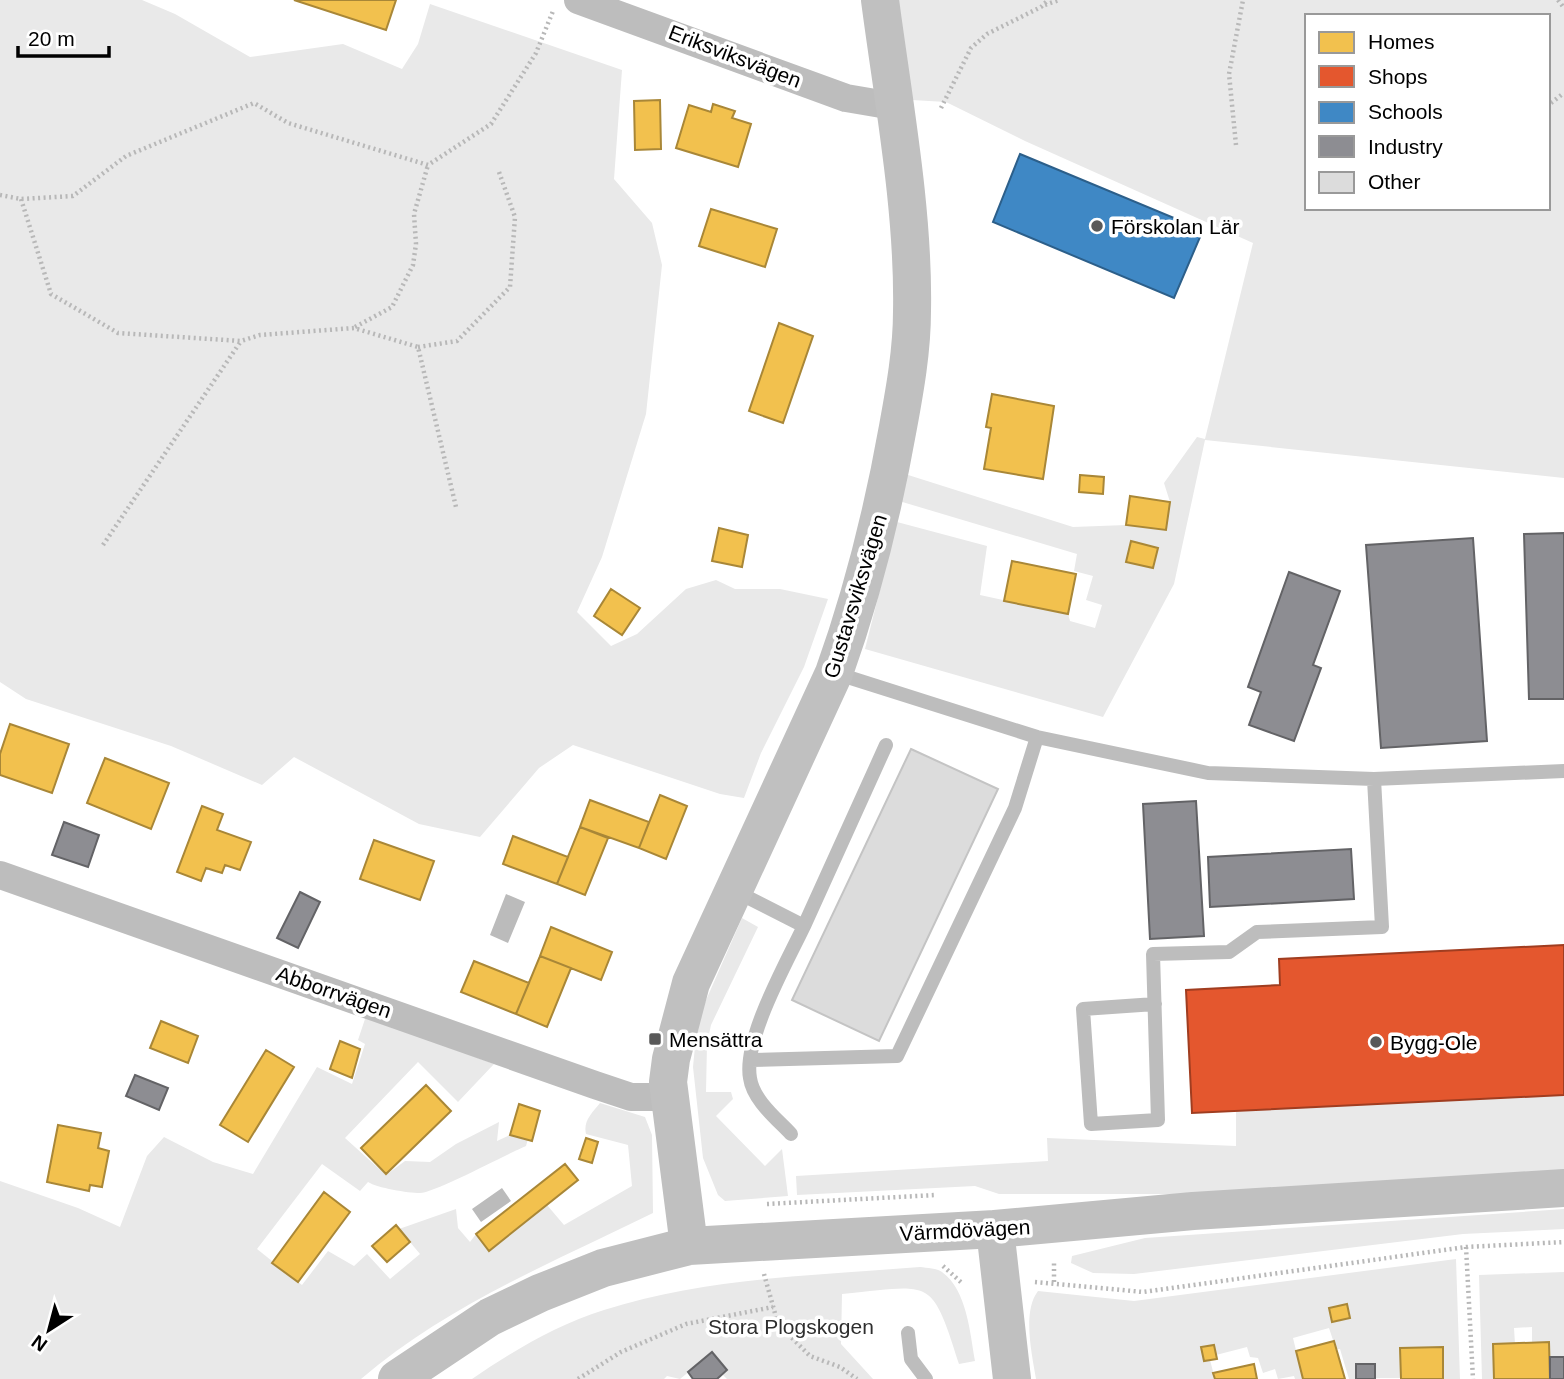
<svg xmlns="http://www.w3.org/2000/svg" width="1564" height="1379" font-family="Arial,sans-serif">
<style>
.green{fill:#e9e9e9;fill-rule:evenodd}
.water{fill:#bbb}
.homes{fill:#f2c14e;stroke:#a98737;stroke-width:2}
.shops{fill:#e4572e;stroke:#a03d20;stroke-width:2}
.schools{fill:#3f88c5;stroke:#2c5f8a;stroke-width:2}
.industry{fill:#8d8d92;stroke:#636366;stroke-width:2}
.building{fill:#dcdcdc;stroke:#c4c4c4;stroke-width:2}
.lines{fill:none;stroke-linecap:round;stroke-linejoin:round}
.path{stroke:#b8b8b8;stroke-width:4.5;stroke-dasharray:2 3.5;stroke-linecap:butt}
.lane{stroke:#bdbdbd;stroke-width:14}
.street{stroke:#bdbdbd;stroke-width:28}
.secondary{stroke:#c0c0c0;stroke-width:38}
.poi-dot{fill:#595959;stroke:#fff;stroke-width:2.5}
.labels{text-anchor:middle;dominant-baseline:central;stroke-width:7;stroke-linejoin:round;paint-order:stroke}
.street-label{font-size:21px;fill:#000;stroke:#fff}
.poi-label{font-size:21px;fill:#000;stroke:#fff;text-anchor:start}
.park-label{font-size:21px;fill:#2e2e2e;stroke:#fff}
</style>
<rect width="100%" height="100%" fill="#fff"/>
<path class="green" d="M0,0H142L175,14L250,57L343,44L402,69L418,44L430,4L622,70L614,179L652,223L662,265L646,414L602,557L577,612L611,646L637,634L686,589L716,580L735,589H780L828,599L804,667L761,753L744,798L720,794L573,745L539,768L480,837L419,824L294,757L262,785L171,746L26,699L0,682Z
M893,0H1564V478L1205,440L1174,584L1103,717L865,649L897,522L987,546L980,595L1068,614L1070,621L1095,628L1102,605L1086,600L1093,576L1074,571L1077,554L899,501L905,474L1073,527L1126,525L1166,530L1170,502L1164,483L1197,437L1205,439L1253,243L1025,141L946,102L912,100ZM1307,16H1548V208H1307ZM1131,542L1158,548L1154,567L1126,562Z
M742,918L758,927L711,1025L707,1044L706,1092H731L733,1099L716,1116L765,1166L782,1149L788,1196L725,1201L718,1195L703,1158L693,1067L696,1036L703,1007Z
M366,1016L494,1064L458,1102L418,1062L345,1138L386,1175L405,1161L430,1162L456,1144L499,1122L497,1141L510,1135L528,1139L526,1146C507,1154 434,1193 420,1193C408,1193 377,1188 368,1182L360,1191L322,1164L257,1249L302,1285L328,1251L354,1266L367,1254L390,1279L420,1254L399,1229L456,1209L458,1228L470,1242L476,1234L489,1250L547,1205L564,1225L632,1186L628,1145L586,1134C583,1121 592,1113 600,1103L645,1117L652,1135L653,1213C552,1263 447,1305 361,1379H0V1181L78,1208L120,1227L147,1156L164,1137L213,1162L253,1174L317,1067L352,1084L365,1044L358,1040Z
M1564,1095V1175L1211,1194H999L975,1186L797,1195L796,1176L1048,1161L1047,1138L1236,1146V1111Z
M1564,1209V1229L1463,1234L1134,1274L1093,1273L1071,1263L1072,1256L1145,1238Z
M1456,1259L1460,1379H1443V1348H1400L1401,1378H1375V1364H1357L1356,1379H1349L1340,1349H1336L1329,1328L1293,1338L1303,1379H1295L1294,1376L1278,1379L1275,1369L1263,1373L1258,1358L1250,1357L1247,1347L1216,1355L1214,1345L1202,1347L1210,1360L1215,1379H1036C1032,1354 1022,1312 1038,1291L1134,1301Z
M920,1267C927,1268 937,1268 942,1272C967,1290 970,1333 975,1361L959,1364C931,1274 931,1286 842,1294L841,1344L873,1379H727L722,1374L727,1370L712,1353L680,1379L667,1376L664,1379H472C513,1351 556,1325 604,1310C706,1277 814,1276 920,1267Z
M1564,1272V1357H1550L1549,1342L1532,1343V1327L1514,1328L1515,1344H1493L1494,1379H1482L1479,1275Z"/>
<path class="water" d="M506,894L525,902L508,943L490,935Z
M502,1188L511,1201L481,1222L472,1209Z"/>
<path class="homes" d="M294,0H396L386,30Z
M660,100L661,149L635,150L634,101Z
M713,104L735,111L732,118L751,124L738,167L676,148L689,105L711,112Z
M711,209L777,229L765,267L699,246Z
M779,323L813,336L783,423L749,411Z
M992,394L1054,406L1043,479L984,469L991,428L986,427Z
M1080,475L1104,477L1103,494L1079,492Z
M1130,496L1170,502L1166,530L1126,525Z
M719,528L748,535L742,567L712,561Z
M1131,541L1158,548L1153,568L1126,562Z
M1012,561L1076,574L1068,614L1004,601Z
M611,589L640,608L622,635L594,616Z
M10,724L69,744L52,793L0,775V754Z
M105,758L169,783L151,829L87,803Z
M660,795L687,806L666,859L639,848Z
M590,800L649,822L639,848L580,827Z
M202,806L223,814L217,830L251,842L240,870L225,865L222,873L206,868L201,881L177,872Z
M580,827L608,838L585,895L557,884Z
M513,836L568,857L557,884L503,864Z
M374,840L434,861L420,900L360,879Z
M551,927L612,952L601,980L540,956Z
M540,956L571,968L547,1027L516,1014Z
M474,961L529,983L516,1014L461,992Z
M161,1021L198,1036L188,1063L150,1048Z
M340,1041L360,1049L352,1078L330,1069Z
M266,1050L294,1067L248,1142L220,1125Z
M426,1085L451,1111L386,1174L361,1148Z
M519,1104L540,1111L532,1141L510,1135Z
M58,1125L101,1133L98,1148L109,1151L102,1187L90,1185L89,1191L47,1182Z
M586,1138L598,1142L592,1163L579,1159Z
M565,1164L578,1180L489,1251L476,1234Z
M324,1192L350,1212L298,1282L272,1263Z
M396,1225L410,1242L387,1262L372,1246Z
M1347,1304L1350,1318L1332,1322L1329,1308Z
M1334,1341L1345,1379H1303L1296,1351Z
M1549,1342L1550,1379H1494L1493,1344Z
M1214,1345L1217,1359L1204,1361L1201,1347Z
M1443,1347V1379H1401L1400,1348Z
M1254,1364L1257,1379H1215L1213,1373Z"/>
<path class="shops" d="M1564,945V1095L1192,1113L1186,990L1280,985L1279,959Z"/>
<path class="schools" d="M1020,154L1203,230L1174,298L993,222Z"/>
<path class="industry" d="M1564,533V699H1529L1524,534Z
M1473,538L1487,741L1381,748L1366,545Z
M1289,572L1340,591L1313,665L1321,668L1294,741L1249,725L1261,692L1248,687Z
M1196,801L1204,936L1150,939L1143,804Z
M64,822L99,835L88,867L52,855Z
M1351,849L1354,899L1210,907L1208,857Z
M300,892L320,902L298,948L277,938Z
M135,1075L168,1088L159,1110L126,1096Z
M712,1352L727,1370L717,1379H693L688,1372Z
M1550,1357H1564V1379H1550Z
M1356,1364H1375V1379H1356Z"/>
<path class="building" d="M911,749L998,789L879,1041L792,1000Z"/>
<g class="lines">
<path class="path" d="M1558,0L1564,8
M1045,5L1059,0
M1551,103L1564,93
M941,108L971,48L987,34L1041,7L1048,0
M1236,145L1229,74L1243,0
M0,195L21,199L73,196L126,156L254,103L288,123L428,165L491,124L536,53L553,11
M21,199L51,294L118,333L241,341L260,335L354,328L418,347L456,507
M355,327L392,307L413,265L416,244L414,214L428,165
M418,347L457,341L510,287L515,217L499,172
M103,545L241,341
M767,1204L936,1195
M1466,1247L1473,1379
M943,1266L963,1284
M764,1274L778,1324L810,1356L840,1367L857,1379
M1035,1282L1143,1292L1466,1247L1564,1242
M1054,1282V1261
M578,1379L621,1352L686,1324L773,1307"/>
<path class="lane" d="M835,673L1037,737L1208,773L1374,779L1564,771
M735,891L804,926C787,962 743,1039 750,1078C753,1100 777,1119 791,1134
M804,926L886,745
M1155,1004L1083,1009L1091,1124L1158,1120L1153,954L1229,952L1257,932L1382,927L1374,779
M751,1060L897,1056L1015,808L1037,737
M908,1333L911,1359L926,1379"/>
<path class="street" d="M578,0L846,98L893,106
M0,875L595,1085L631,1097H669"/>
<path class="secondary" d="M995,1229L1012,1379
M689,1246L668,1082L671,1059L691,983L834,673C863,592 883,511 898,427C905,389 912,350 912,311C914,211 893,99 880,0
M397,1379L490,1317L540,1293L603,1268L689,1246L995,1229L1193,1211L1564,1188"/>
</g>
<g class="poi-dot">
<circle cx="1097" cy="226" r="7"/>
<rect x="648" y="1032" width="14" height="14" rx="3.5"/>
<circle cx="1376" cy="1042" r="7"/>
</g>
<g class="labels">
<g class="street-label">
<text transform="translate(735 56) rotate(21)">Eriksviksvägen</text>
<text transform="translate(855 596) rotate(-73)">Gustavsviksvägen</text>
<text transform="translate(334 992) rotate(19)">Abborrvägen</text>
<text transform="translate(965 1230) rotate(-3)">Värmdövägen</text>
</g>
<g class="poi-label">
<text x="1111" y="226">Förskolan Lär</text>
<text x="669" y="1039">Mensättra</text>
<text x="1390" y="1042">Bygg-Ole</text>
</g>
<g class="park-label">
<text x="791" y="1326">Stora Plogskogen</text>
</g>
</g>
<rect x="1305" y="14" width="245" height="196" fill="#ffffff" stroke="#999999" stroke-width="2"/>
<rect x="1319" y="32" width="35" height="21" fill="#f2c14e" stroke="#999999" stroke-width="2"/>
<text x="1368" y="49" font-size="21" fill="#000000">Homes</text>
<rect x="1319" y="66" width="35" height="21" fill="#e4572e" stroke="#999999" stroke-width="2"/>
<text x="1368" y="84" font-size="21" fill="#000000">Shops</text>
<rect x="1319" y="102" width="35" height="21" fill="#3f88c5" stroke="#999999" stroke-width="2"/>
<text x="1368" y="119" font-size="21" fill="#000000">Schools</text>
<rect x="1319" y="136" width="35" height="21" fill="#8d8d92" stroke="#999999" stroke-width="2"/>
<text x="1368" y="154" font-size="21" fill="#000000">Industry</text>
<rect x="1319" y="172" width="35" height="21" fill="#dcdcdc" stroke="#999999" stroke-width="2"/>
<text x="1368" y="189" font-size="21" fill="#000000">Other</text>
<g transform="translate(49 1330) rotate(216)" stroke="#ffffff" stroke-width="5" paint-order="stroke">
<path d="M0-5L12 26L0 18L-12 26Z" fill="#000000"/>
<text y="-10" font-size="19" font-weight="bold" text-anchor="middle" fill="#000000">N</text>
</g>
<path d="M18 46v10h91v-10" fill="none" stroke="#000000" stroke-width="3.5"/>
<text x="28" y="46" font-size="21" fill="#000000" stroke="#ffffff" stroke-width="5" paint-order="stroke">20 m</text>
</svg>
